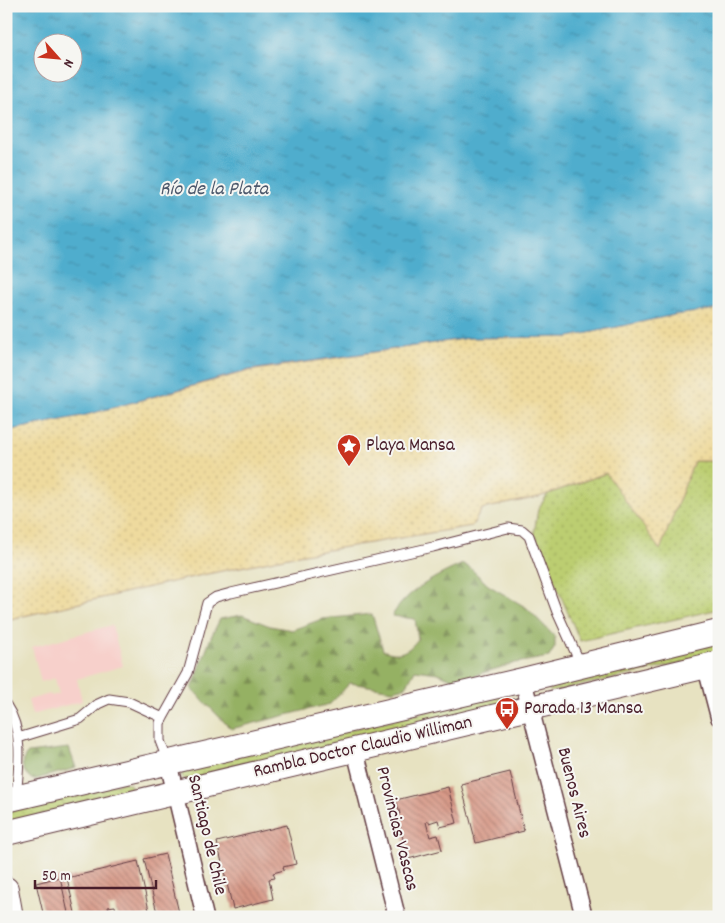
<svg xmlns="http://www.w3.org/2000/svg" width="725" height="923" font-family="Dekko,sans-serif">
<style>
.built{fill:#f7d0cb}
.grass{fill:url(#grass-dots);stroke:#83764e}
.forest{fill:url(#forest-firs);stroke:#706847}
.sand{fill:url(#sand-dots);stroke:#9c7c64}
.water{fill:url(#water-ripples);stroke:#4c667c;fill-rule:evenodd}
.building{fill:url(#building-back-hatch)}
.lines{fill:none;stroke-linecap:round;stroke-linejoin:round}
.lane-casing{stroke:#623c42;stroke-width:11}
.street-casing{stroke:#623c42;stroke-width:19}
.secondary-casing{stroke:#623c42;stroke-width:26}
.lane{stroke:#fff;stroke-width:9}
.street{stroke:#fff;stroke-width:16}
.secondary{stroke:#fff;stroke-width:24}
.labels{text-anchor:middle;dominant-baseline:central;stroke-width:4;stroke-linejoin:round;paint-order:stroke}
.poi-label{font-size:19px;fill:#4a1f2b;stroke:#f6f6f2;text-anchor:start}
.street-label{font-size:19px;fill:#4a1f2b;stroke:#f6f6f2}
.water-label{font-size:20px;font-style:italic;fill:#4c586c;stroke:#f6f6f2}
</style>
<defs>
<pattern id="grass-dots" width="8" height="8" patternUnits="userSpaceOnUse" patternTransform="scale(1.25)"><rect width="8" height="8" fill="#bcce71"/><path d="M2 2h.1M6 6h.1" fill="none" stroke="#a3b062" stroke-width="1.8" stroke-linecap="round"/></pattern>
<pattern id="forest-firs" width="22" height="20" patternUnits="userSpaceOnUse" patternTransform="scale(1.25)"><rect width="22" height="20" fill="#95b163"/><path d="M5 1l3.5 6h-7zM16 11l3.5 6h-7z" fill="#7c8f52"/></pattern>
<pattern id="sand-dots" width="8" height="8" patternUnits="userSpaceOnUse" patternTransform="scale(1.25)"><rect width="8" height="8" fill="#eeda9e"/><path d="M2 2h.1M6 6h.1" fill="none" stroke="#cebb88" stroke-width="1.8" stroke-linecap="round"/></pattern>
<pattern id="water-ripples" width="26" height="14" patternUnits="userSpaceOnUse" patternTransform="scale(1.25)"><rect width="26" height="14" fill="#4fadcd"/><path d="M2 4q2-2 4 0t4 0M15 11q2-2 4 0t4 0" fill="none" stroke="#448ca7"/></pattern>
<pattern id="building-back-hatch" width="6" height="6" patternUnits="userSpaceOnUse" patternTransform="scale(1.25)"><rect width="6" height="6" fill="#d69684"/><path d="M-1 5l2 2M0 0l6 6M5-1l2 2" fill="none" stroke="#b07a6c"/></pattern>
</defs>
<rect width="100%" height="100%" fill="#f6f6f2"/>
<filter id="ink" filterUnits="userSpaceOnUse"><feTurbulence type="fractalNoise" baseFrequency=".02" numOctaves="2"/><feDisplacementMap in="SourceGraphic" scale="10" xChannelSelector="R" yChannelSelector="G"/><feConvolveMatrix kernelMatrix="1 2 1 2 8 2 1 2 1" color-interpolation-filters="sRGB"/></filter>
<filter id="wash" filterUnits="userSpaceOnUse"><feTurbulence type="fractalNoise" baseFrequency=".0096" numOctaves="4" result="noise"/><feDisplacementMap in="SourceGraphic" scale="20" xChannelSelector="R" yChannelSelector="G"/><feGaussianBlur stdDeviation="1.12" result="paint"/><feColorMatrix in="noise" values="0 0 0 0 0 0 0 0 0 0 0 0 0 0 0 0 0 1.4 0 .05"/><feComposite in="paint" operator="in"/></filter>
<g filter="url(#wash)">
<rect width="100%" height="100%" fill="#e7e2c1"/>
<path class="built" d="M112,625L123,666L77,679L82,701L32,715L28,700L50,694L51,696L59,694L55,678L41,682L32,647Z"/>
<path class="grass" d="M694,461H719V609L580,641L534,533L538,509L548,494L607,473L660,549Z
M719,642V655L551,692L549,689L551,686L563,679Z
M490,697L501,698L504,700L502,704L187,781L182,777V772L185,768Z
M124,782L130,784L132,790L129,795L10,822L6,820L7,811Z"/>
<path class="forest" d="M463,564L470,568L488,585L527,608L555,637V647L549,657L515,663L456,681L438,673L415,670L406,687L393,690L350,683L330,704L231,729L192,689L211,637L220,619L242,615L270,626L292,630L322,619L372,614L383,650C399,657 408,652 418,639L415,619L392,616C407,590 436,576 463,564Z
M69,748L76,768L33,780C23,773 18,763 28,753Z"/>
<path class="sand" d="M719,309V461H694L660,550L606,473L539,497L482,509L472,526L298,555L193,577L6,620V431L86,415L249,371L469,338L569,337L674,315Z"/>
<path class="water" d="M6,6H719V309L674,315L569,337L469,338L249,370L86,415L6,431ZM42,42H72V72H42Z"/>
<g id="blocks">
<path class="building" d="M510,772L524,831L476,843L461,784Z
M448,787L457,823L440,827L438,820L429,823V821L426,822L430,837L438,835L442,850L408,859L397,815L400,814L396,800Z
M287,825L296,864L283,867L284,870L273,873L275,878L269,879L273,899L233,909L217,842Z
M165,854L180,917H158L144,859Z
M138,861L150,915L142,917H117L115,906L108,907L110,917H76L67,878Z
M60,877L69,917H44L36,883Z"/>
</g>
</g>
<g filter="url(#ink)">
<use href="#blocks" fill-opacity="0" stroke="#623c42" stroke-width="1"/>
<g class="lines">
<g class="lane-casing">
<path id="lane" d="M6,705C24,731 19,767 16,797
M18,738L80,719L98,704L109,699L129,702L163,718
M168,762L160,741V723L188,673L207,603L216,597L231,593L433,547L508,528L522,530L529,536L557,612L581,665"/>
</g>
<g class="street-casing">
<path id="street" d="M706,667L719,717
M523,680L584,917
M355,750L397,917
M168,762L205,917"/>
</g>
<g class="secondary-casing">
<path id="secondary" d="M6,800L523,680L719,632
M6,833L719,663
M6,889L11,917"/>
</g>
<use href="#lane" class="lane"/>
<use href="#street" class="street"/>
<use href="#secondary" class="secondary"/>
</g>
</g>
<defs>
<g id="sight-pin" transform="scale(1.25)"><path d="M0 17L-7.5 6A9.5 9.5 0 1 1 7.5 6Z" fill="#c8321e" stroke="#f6f6f2"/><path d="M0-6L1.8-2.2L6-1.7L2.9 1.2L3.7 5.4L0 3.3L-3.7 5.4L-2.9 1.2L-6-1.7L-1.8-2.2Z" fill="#fff"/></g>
<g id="bus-pin" transform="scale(1.25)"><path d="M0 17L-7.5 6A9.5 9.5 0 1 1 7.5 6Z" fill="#c8321e" stroke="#f6f6f2"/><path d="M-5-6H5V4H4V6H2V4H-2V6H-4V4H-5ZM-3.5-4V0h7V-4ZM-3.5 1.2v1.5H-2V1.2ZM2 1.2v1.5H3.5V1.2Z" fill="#fff"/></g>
</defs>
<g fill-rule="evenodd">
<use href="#sight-pin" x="349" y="446"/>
<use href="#bus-pin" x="507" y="709"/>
</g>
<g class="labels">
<g class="poi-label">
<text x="366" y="446">Playa Mansa</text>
<text x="524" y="709">Parada 13 Mansa</text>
</g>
<g class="street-label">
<text transform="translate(363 748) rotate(-13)">Rambla Doctor Claudio Williman</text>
<text transform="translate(573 793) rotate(76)">Buenos Aires</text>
<text transform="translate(396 829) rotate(76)">Provincias Vascas</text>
<text transform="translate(206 835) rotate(77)">Santiago de Chile</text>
</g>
<g class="water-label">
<text x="214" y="190">Río de la Plata</text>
</g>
</g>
<rect width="725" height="923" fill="none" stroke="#f6f6f2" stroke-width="25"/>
<g transform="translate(58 58) rotate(117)"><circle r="24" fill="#f6f6f2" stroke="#b1a0a2"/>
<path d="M0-4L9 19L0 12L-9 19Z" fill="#c8321e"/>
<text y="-8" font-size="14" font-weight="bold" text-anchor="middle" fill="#4a1f2b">N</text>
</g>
<path d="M35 880v8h121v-8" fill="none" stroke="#4a1f2b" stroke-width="2.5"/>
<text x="42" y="880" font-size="15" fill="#4a1f2b" stroke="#f6f6f2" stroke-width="4" paint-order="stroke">50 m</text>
</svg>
